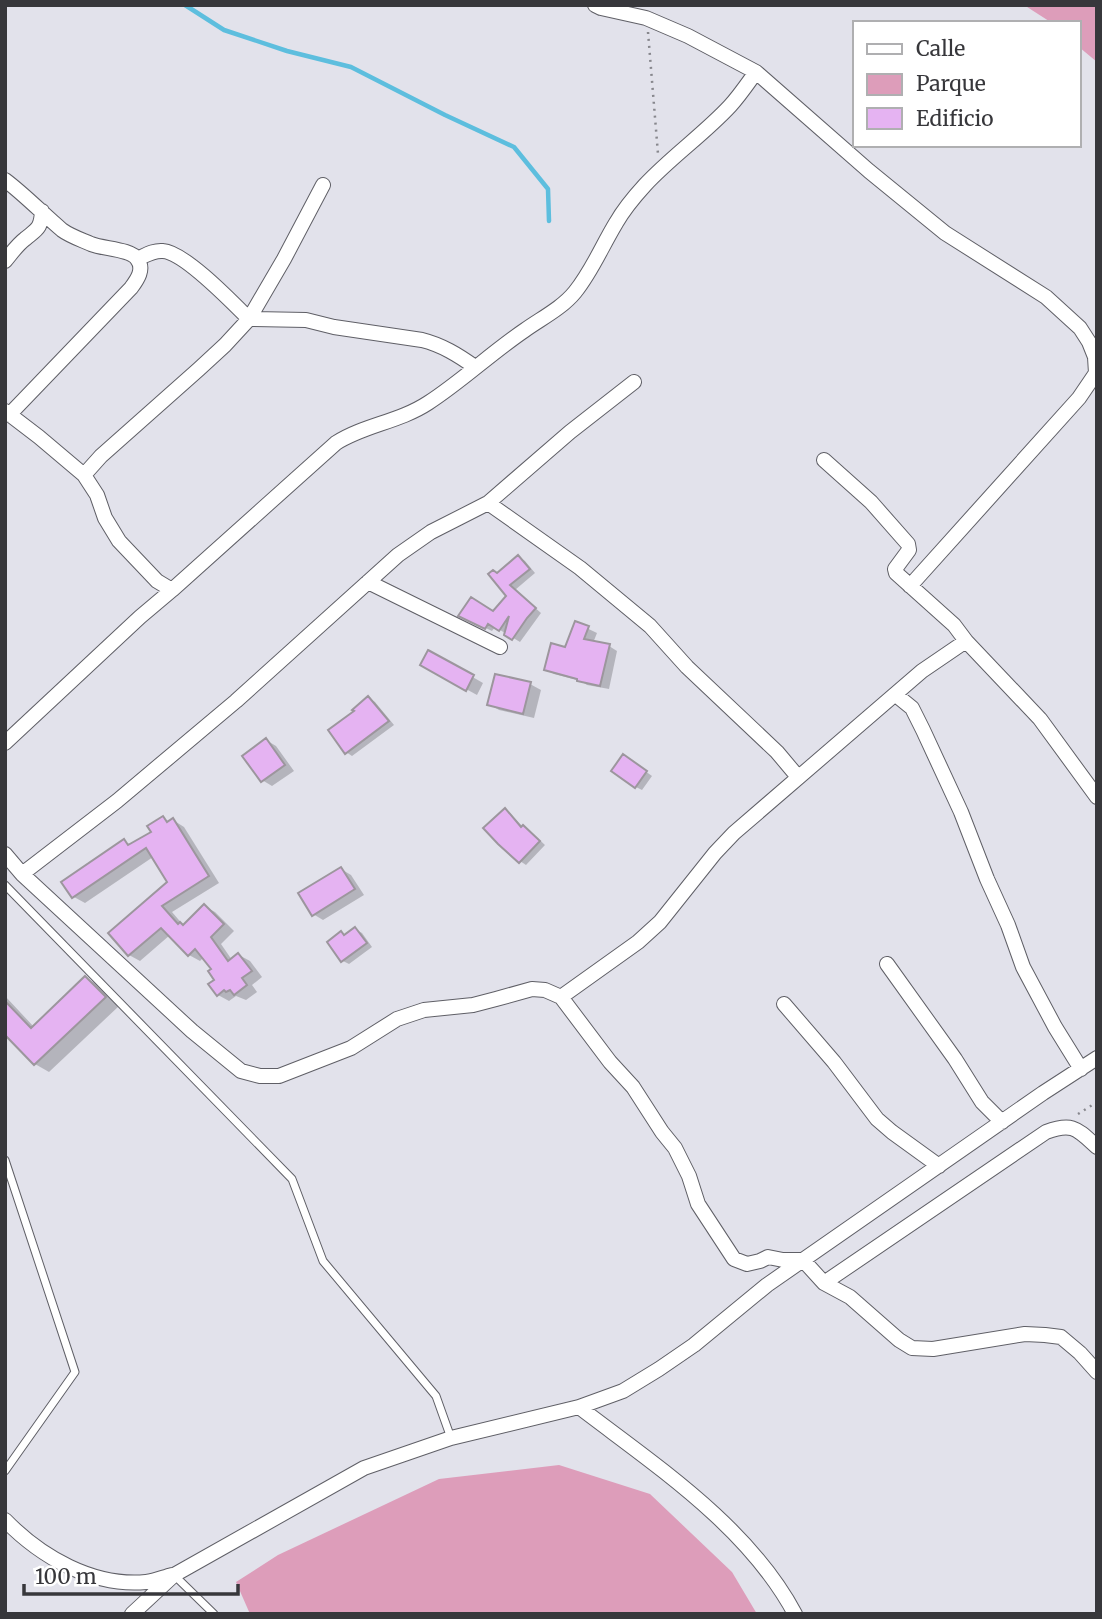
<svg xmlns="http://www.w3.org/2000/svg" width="1102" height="1619" font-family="Merriweather,serif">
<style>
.green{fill:#dd9dba}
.shadow{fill:#0003}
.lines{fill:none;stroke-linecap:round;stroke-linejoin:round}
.stream{stroke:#5dbede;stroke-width:4.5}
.building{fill:#e5b3f2;stroke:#9c969d;stroke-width:2}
.service-casing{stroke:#5f5f66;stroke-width:9}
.minor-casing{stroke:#5f5f66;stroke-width:16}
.path{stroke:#87878d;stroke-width:2.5;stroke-dasharray:2 5;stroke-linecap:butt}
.service{stroke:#fff;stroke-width:7}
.minor{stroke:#fff;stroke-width:14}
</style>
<rect width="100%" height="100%" fill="#e2e2eb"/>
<path class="green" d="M1024,5H1097V62L1079,47V23H1052Z
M559,1465L650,1494L732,1572L757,1614H250L236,1582L278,1555L439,1479Z"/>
<path class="shadow" d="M519,557L525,561L535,573L515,590L541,613L520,642L495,627L492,631L467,619L493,613L508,596L498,575Z
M576,623L597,633L593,643L609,646L617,651L609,689L587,685L581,681L554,674L546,669L566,649Z
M429,652L483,683L477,695L422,665Z
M530,684L541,690L534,718L499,710L489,704Z
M369,698L375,702L394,725L352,756L346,752L356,712Z
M266,740L276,746L294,771L272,786L262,780Z
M630,760L652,776L642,790L636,787Z
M505,810L511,814L522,826L530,831L545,845L526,865L520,861Z
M163,818L170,822L173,820L184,827L219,883L172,912L184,926L204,906L215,912L234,931L221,944L232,960L239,955L250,961L262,977L252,985L257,992L246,1000L236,996L229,1001L218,995L213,969L204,957L200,961L189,955L170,935L140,961L129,955L169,882L153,857L85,903L74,897L64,882L124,841L131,845L153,832Z
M341,869L351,875L364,895L323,920L313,914Z
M355,929L362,933L372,947L349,964L343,961L341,933L346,936Z
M86,978L100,986L119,1006L49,1072L35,1064L5,1033V996L34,1027Z"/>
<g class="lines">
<path class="stream" d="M185,5L224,30L287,51L351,67L445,115L514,147L548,189L549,221"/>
</g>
<path class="building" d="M518,555L530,569L510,585L536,608L527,618L512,640L504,635L509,616L499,631L488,624L485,629L458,616L471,597L493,611L506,596L488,574L493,570L497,573Z
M575,621L589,626L584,639L610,644L600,686L577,681V679L544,670L551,643L565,647Z
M428,650L474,675L466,691L420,665Z
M495,674L531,682L523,714L487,705Z
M368,696L389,721L345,754L328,730L354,711L352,710Z
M266,738L285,765L261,782L242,756Z
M623,754L647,771L635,788L611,771Z
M505,808L521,827L523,825L540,841L519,863L498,844L483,828Z
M163,816L167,822L173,818L209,876L162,906L178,924L180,922L183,925L204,904L224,924L211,937L228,961L238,953L252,971L242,978L247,985L234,995L230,990L226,992L224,990L217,996L208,984L214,980L208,971L211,969L195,949L188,956L161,928L128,956L108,933L167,882L146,848L72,898L61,882L124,839L128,845L151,832L147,826Z
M341,867L355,889L312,916L298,893Z
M355,927L367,943L341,962L327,942L341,931L344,935Z
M85,976L106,997L34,1065L5,1035V1001L31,1028Z"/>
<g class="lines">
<g class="service-casing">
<path id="service" d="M5,885L292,1179L323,1261L436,1396L451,1438
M5,1160L75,1372L5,1471
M174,1575L214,1614"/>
</g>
<g class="minor-casing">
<path id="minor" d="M595,5L601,8L646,18L688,36L756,72L869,171L945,233L1046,297L1080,328L1089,342L1095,357L1096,373L1079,398L910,586
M5,180C25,195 43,214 62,230C70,236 82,240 91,244C103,249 131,249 137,259C145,269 137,280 131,288L9,415
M137,259C146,255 154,250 163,251C184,252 233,303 249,319L306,320L334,327L422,340C442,345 458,355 475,367
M5,261C11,254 17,245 25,239C37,229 41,229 42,211
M5,411L39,437L84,475L97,495L105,518L119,541L157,581L172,590
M84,475L101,456L199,369L225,345L249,319L284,259L323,185
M488,503L580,568L650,626L687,667L777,752L798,777
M368,582L500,647
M966,641L1040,719L1097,797
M896,695L912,708L923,730L961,812L987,879L1008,925L1023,967L1055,1027L1081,1069
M5,743L140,617L172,590L336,443C364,425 399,422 428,403C462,381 491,353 525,330C542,318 562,308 575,292C592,271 602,246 616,223C624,209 634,197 645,185C671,157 704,134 730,106C740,95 748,83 756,72
M5,854L22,874L192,1031L241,1071L260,1076H279L351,1048L397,1019L424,1010L473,1005L496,999L532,989L545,990L561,997L610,1062L633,1087L662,1132L675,1148L689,1176L698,1204L734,1259L747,1264L760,1261L768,1257L783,1260H803L824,1283L850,1297L899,1340L912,1348L933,1349L1025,1334L1045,1335L1061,1337L1080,1353L1097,1372
M22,874L117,801L236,701L398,555L431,532L488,503L570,432L634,382
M887,964L955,1059L982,1102L1002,1122
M561,997L638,942L660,922L715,853L734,833L922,671L966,641L954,625L896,573L895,569L909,550L908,544L871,502L824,460
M784,1004L834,1062L877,1119L892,1132L939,1166
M824,1283L1046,1132C1073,1122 1077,1129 1097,1147
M579,1407C656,1466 748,1526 795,1614
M5,1520C41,1557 93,1587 146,1582C155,1581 164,1577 172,1575
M132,1614L174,1575L364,1468L451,1438L579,1407L623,1391L659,1369L694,1345L767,1285L1043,1093L1097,1058"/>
</g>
<path class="path" d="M648,32L658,154
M1078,1114L1097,1102"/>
<use href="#service" class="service"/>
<use href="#minor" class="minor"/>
</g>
<rect width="1102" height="1619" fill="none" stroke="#37373b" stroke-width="14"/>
<rect x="853" y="21" width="228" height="126" fill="#ffffff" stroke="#afafb1" stroke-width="2"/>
<rect x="867" y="44" width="35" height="10" fill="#ffffff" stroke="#afafb1" stroke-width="2"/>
<text x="916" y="56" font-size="21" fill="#37373b">Calle</text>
<rect x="867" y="74" width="35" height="21" fill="#dd9dba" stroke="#afafb1" stroke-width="2"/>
<text x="916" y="91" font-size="21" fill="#37373b">Parque</text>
<rect x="867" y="108" width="35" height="21" fill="#e5b3f2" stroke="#afafb1" stroke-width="2"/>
<text x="916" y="126" font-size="21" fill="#37373b">Edificio</text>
<path d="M24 1584v10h214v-10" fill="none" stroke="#37373b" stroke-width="3.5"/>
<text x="35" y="1584" font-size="21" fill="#37373b" stroke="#ffffff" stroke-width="5" paint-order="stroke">100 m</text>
</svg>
